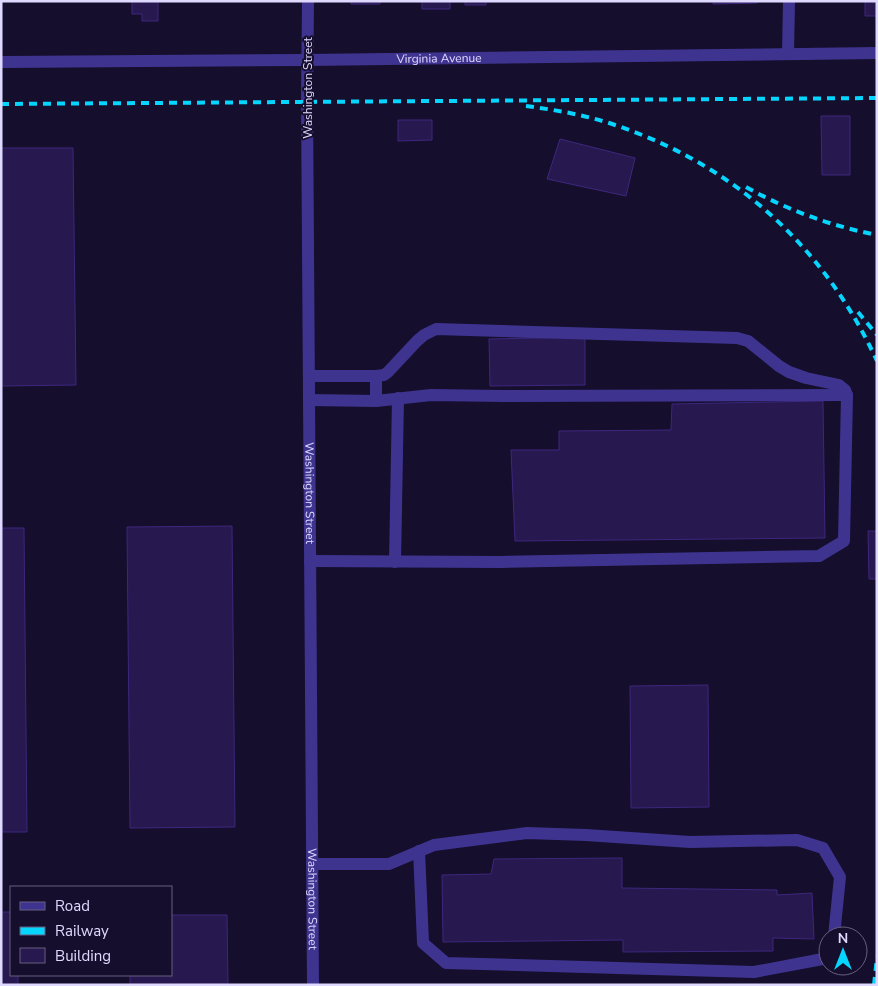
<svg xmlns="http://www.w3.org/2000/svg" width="878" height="986" font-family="'Nunito Sans',sans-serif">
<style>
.building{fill:#27184f;stroke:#3e277e}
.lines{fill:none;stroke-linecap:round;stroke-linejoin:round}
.minor{stroke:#3e3490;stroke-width:12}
.rail{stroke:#05d5ff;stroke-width:4;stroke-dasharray:8 6;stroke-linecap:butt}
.labels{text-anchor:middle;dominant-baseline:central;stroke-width:4;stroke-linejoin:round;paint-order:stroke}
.street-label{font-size:12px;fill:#e0d9ff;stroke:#150e2c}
</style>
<rect width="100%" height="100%" fill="#150e2c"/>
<path class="building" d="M132,1H158V21H142V14H132Z
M351,1H380V4H351Z
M422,1H450V9H422Z
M465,1H486V5H465Z
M713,1H757V3L713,4Z
M865,1H877V16H865Z
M821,116H850V175H822Z
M398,120H432V140L398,141Z
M560,139L635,158L626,196L547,179Z
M1,148H73L76,385L1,386Z
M585,337V385L490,386L489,339Z
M823,401L825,538L515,541L511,450H559V431L671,430L672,404Z
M232,526L235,827L130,828L127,527Z
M1,528H24L27,832H1Z
M868,531H877V579H869Z
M708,685L709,807L631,808L630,686Z
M622,858V888L777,890V895L812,893L814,939L773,938V951L623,952V940L443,942L442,875L491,874L494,859Z
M1,912H11V975H18V985H1Z
M171,915H227L228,985H130V975H171Z"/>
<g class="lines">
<g class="minor">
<path id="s1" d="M308,1L307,102L313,985"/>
<path d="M788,54L789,1"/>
<path id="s2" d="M1,62L307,60L877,53"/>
<path d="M309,376H376"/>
<path d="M309,400L376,401L431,395L504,396L847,395"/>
<path d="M310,561L500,562L819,556L844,541L847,395L845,390L839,385L806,378L789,372L779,366L748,341L737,338L436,329L424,335L417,341L388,372L384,375L376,376V401"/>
<path d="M395,562L398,398"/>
<path d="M419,851L423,943L446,963L754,972L828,958"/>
<path d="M312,864H389L434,845L527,833L586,835L690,842L797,840L823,848L840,877L834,936"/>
</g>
<path class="rail" d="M1,104L877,98
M526,106C556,110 586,115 615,125C734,165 824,246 877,361
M746,187C787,210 831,226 877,235
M858,312L877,335
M874,985L877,957"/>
</g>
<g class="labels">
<g class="street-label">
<text stroke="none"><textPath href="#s2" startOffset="438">Virginia Avenue</textPath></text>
<text transform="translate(308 88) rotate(-90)">Washington Street</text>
<text stroke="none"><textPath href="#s1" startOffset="492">Washington Street</textPath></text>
<text stroke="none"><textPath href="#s1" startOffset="898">Washington Street</textPath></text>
</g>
</g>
<rect width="878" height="986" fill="none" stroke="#e0d9ff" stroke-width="5"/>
<rect x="10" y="886" width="162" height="90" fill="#150e2c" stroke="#665f80"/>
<rect x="20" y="902" width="25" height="8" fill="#3e3490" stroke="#665f80"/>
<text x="55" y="911" font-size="15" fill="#e0d9ff">Road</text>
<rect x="20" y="927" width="25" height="8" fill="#05d5ff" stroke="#665f80"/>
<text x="55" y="936" font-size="15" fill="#e0d9ff">Railway</text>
<rect x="20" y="948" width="25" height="15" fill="#27184f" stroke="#665f80"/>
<text x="55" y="961" font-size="15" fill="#e0d9ff">Building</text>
<g transform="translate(843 951)"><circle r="24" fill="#150e2c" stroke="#665f80"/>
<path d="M0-4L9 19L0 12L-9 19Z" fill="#05d5ff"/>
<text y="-8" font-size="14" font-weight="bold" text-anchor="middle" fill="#e0d9ff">N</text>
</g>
</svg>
